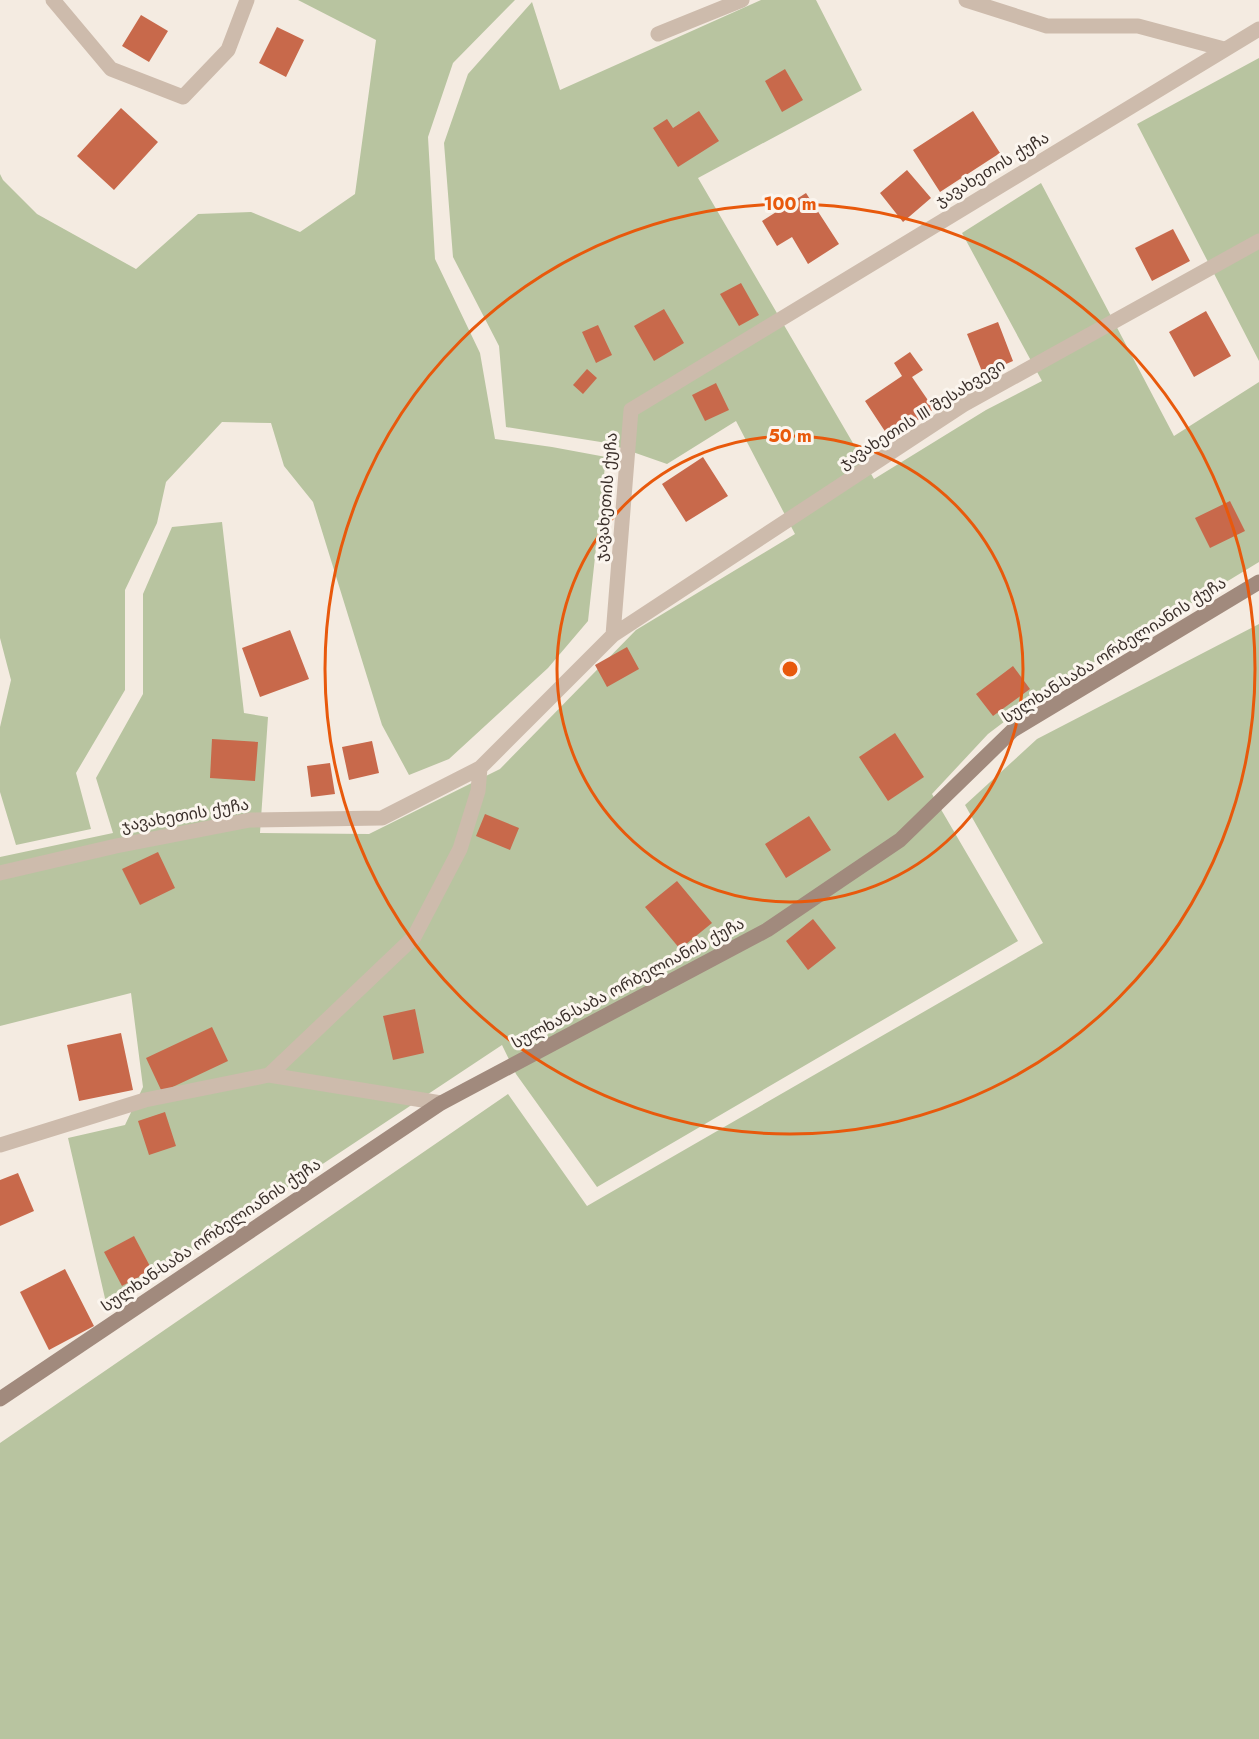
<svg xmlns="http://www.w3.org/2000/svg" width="1259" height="1739" font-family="Jost,'Noto Sans Georgian',sans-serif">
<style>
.green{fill:#b8c4a0}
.building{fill:#c8694b}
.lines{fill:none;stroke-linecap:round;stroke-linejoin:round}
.street{stroke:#cdbbac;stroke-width:15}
.secondary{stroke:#a18a7d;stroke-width:15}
.ring{fill:none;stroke:#e8590c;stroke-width:3}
.labels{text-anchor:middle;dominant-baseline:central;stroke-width:6;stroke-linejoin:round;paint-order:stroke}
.street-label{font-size:16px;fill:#3b302b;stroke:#fbf5ee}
.centre{fill:#e8590c;stroke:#fbf5ee;stroke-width:3}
.ring-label{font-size:18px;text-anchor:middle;font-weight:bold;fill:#e8590c;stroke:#fbf5ee;stroke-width:6;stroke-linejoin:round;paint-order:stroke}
</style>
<rect width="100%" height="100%" fill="#f4ebe1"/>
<path class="green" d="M298,0H515L453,63L428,137L435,259L480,353L495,439L552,447L606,457L588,621L548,668L449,759L409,775L382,725L313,502L284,466L271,423L222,422L166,482L157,523L125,590V690L76,773L91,829L16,845L0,792V727L11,680L0,638V174L3,180L37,214L136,269L198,214L251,212L300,232L355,194L376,40Z
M761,0H816L862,90L698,178L874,479L986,410L1042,381L962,233L1041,183L1174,436L1259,382V562L1037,697L988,734L932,794L1018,941L597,1187L516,1074L502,1045L107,1307L68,1138L125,1125L143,1087L131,993L0,1026V857L113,833L96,778L143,694V594L172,527L222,522L244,713L268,717L260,833L369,834L500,769L636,630L795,534L736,421L667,464L607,443L506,427L499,346L453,257L444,143L468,74L532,2L560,90Z
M1259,58V361L1137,124Z
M1259,624V1739H0V1443L508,1094L587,1206L1043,943L965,805L1037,739Z"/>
<path class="building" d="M141,15L168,31L149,62L122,46Z
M277,27L304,40L286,77L259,63Z
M785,69L803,100L782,112L765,81Z
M121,108L158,142L114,190L77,156Z
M699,111L719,141L678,167L653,128L667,119L673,128Z
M973,111L1000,153L940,192L913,150Z
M907,170L931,198L903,222L880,193Z
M806,193L839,244L808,264L792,237L777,246L762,221Z
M1173,229L1190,261L1152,281L1135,248Z
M741,283L759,315L739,326L720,294Z
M664,309L684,343L654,361L634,326Z
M1206,311L1231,356L1194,377L1169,332Z
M998,322L1013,361L983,374L967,334Z
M598,325L612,355L596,363L582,332Z
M910,352L923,370L912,377L934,409L890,439L865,401L902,376L894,363Z
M587,369L597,378L583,394L573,385Z
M716,383L729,410L705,421L692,395Z
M703,457L728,496L686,522L662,484Z
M1230,501L1245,531L1210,548L1195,518Z
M290,630L309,679L260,697L242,648Z
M627,647L639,669L607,687L595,665Z
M1013,666L1030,689L993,716L976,694Z
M895,733L924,777L888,801L859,757Z
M212,739L258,742L255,781L210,778Z
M372,741L379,773L349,780L342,747Z
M330,763L335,794L311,797L307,766Z
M485,814L519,828L510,850L476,836Z
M809,816L831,850L786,878L765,844Z
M158,852L175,888L140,905L122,869Z
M677,881L712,923L680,949L645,907Z
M813,919L836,948L808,970L786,941Z
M415,1009L424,1053L393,1060L383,1016Z
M212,1027L228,1061L162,1092L146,1058Z
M121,1033L133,1090L79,1101L67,1045Z
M165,1112L176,1146L149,1155L138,1121Z
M18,1173L34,1211L0,1226V1180Z
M134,1236L152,1270L122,1286L104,1252Z
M65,1269L94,1326L49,1350L20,1292Z"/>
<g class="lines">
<path class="street" d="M53,0L111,69L183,97L228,50L247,0
M966,0L1047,26H1138L1224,49
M658,34L742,0
M613,635L963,405L1259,241
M0,873L116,846L250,820L382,818L480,768L613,635L631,410L1259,29
M269,1075L414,937L460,849L478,791L480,768
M0,1145L145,1100L269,1075L441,1103"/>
<path class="secondary" d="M0,1399L441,1103L767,930L900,840L1013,730L1259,582"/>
</g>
<g class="ring">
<circle cx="790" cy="669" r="233"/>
<circle cx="790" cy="669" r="465"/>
</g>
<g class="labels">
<g class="street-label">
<text transform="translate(992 169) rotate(-31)">ჯავახეთის ქუჩა</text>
<text transform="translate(922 414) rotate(-32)">ჯავახეთის III შესახვევი</text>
<text transform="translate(606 497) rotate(-85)">ჯავახეთის ქუჩა</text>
<text transform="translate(1114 650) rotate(-32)">სულხან-საბა ორბელიანის ქუჩა</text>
<text transform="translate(185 815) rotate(-10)">ჯავახეთის ქუჩა</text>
<text transform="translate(628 983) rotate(-28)">სულხან-საბა ორბელიანის ქუჩა</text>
<text transform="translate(211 1235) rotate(-34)">სულხან-საბა ორბელიანის ქუჩა</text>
</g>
</g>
<circle cx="790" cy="669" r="9" class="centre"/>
<g class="ring-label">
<text x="790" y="210">100 m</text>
<text x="790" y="442">50 m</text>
</g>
</svg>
